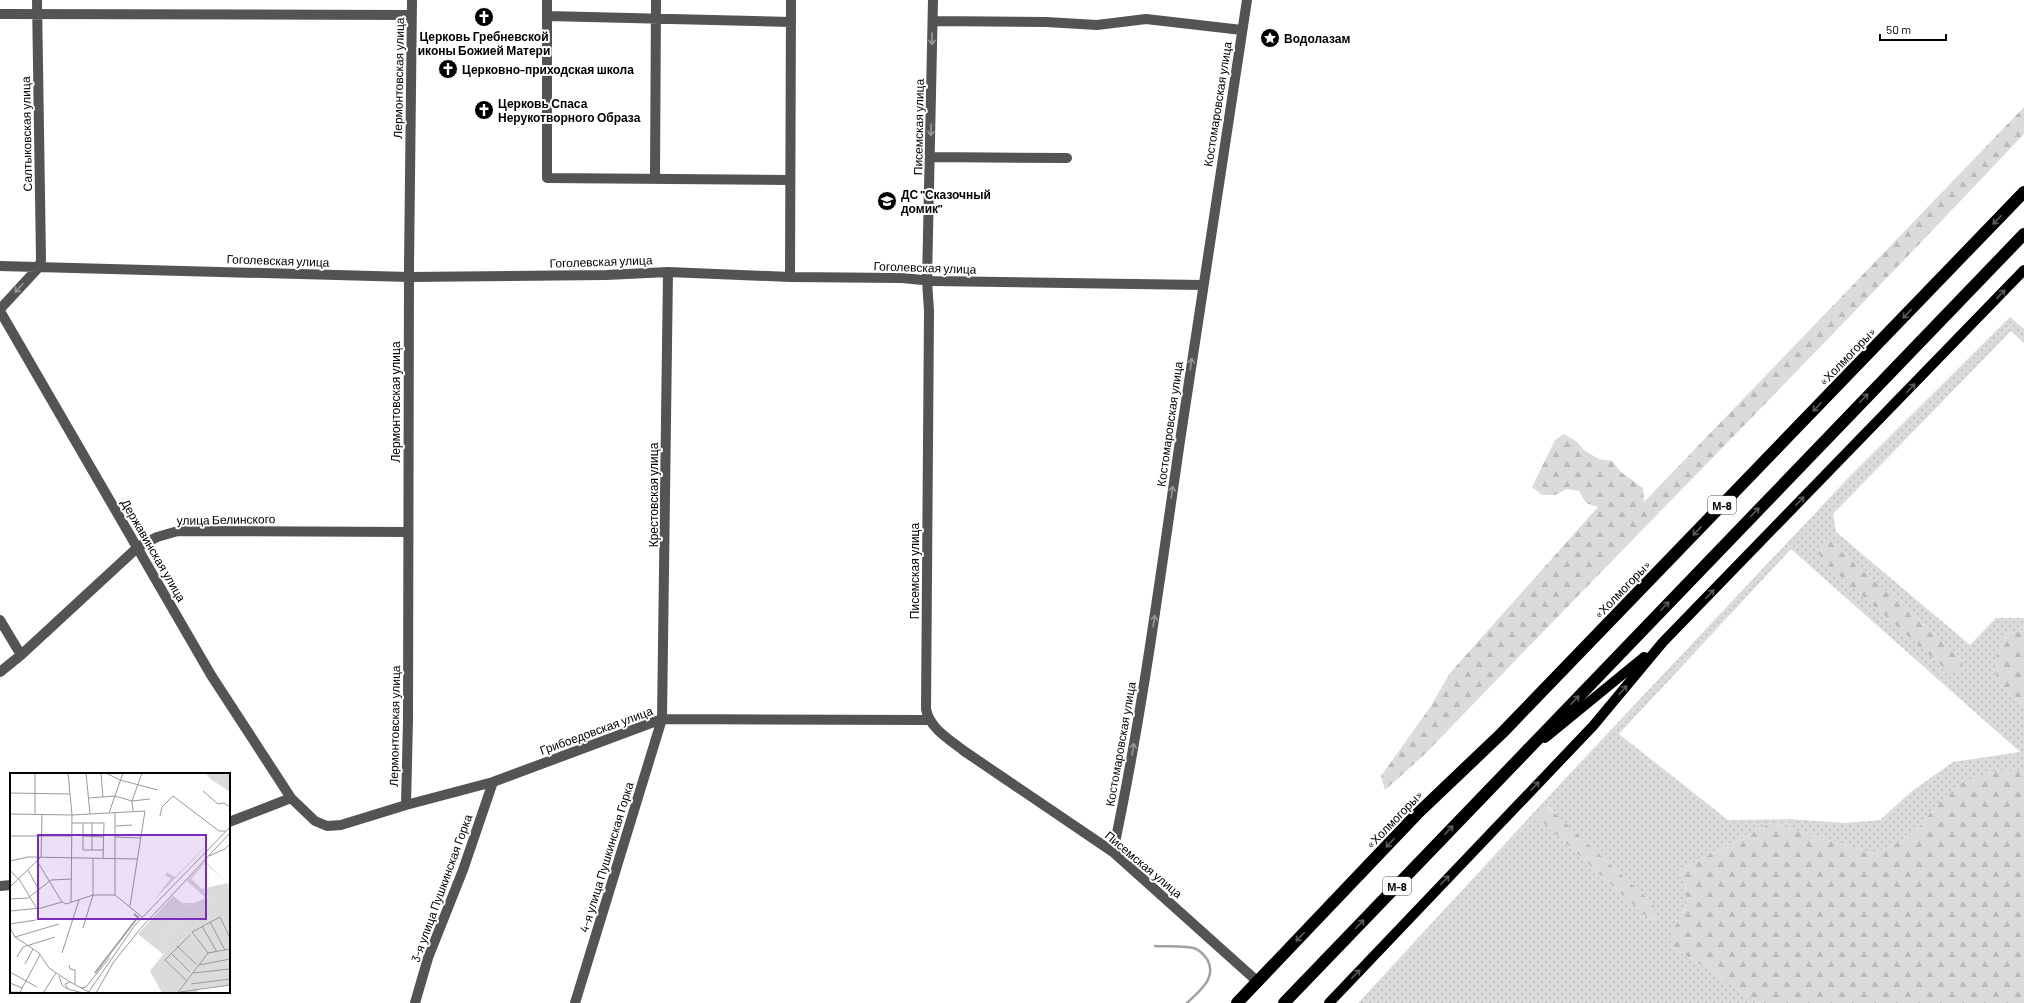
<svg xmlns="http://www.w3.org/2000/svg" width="2024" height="1003" font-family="Barlow,sans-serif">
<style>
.grass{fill:url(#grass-dots);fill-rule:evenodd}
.forest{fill:url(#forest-firs)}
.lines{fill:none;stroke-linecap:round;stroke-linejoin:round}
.stream{stroke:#a2a2a2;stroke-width:2.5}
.minor{stroke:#545454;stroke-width:10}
.major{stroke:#000;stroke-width:10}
.highway{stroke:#000;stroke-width:12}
.oneway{stroke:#989898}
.oneway2{stroke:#595959}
.labels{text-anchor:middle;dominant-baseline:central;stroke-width:4;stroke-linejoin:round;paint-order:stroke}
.shield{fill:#fff;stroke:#4c4c4c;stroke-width:1}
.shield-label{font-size:11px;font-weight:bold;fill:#000}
.poi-label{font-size:12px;font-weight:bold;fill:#000;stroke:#fff;text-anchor:start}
.street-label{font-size:12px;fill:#000;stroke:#fff}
.inset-river{fill:none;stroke:#a2a2a2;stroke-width:2}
.inset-road{fill:none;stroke:#999;stroke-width:1}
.view{fill:#7b2cbf;fill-opacity:0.15;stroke:#7b2cbf;stroke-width:2}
.inset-edge{fill:none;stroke:#000;stroke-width:2}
</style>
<defs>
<pattern id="grass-dots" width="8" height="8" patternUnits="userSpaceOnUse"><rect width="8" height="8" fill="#dbdbdb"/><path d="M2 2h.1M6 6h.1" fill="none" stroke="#bababa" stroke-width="1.8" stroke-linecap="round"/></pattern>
<pattern id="forest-firs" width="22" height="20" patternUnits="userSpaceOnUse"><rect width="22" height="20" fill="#dbdbdb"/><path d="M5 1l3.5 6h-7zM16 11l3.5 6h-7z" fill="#bababa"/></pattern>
</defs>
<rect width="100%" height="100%" fill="#fff"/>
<path class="grass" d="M2010,317L2024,329V343L2011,331L1833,514L1836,532L1970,645L1996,618H2024V630L2005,634L1997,683L2024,706V771L1936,806L1913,835L1875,854L1771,823L1678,871L1685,884L1687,905L1682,913L1670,945L1759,1003H1358L1561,783L1850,476ZM1830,541L1963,660L1962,672ZM1791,549L2020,752L1953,762L1912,791L1880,820L1845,823L1789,819L1728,820L1619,734ZM1549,807L1656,920L1648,918L1537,817L1541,811Z"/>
<path class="forest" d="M2024,107V134C1827,343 1624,547 1425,754L1385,790L1381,776L1431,706L1450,673L1598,507L1586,503L1579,491L1567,489L1555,495H1542L1532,487L1555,440L1564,434L1576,441L1585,451L1599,459L1612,461L1621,472L1643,488L1644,502Z
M1830,541L1963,660L1962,672L1950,673L1823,561L1816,548Z
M2024,630V706L1997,683L1995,659L2005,634Z
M1997,770L2024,771V1003H1759L1670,945L1672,932L1687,905L1685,884L1678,871L1771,823L1875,854L1913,835L1936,806L1963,782Z
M1548,807L1652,903L1654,906L1656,920L1648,918L1537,817L1541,811Z"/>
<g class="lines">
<path class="stream" d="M1155,946C1166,947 1187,945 1196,949C1201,951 1204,955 1207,959C1218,978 1199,991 1187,1003"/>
<path class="minor" d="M547,0V178L790,180
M933,0L927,281L929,311L926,709C930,729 949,739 964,751L1113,852L1258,982
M0,14L412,15
M547,16L791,22
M933,21L1046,22L1097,25L1146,19L1242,30
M930,157L1067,158
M655,178L656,0
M0,266L409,277L606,275L668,272L790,277L902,278L933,281L1202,285
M790,277L791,0
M0,309L39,267L41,260L37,0
M0,311L211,675L291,798L315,821L327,826L341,825L406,805L493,782L662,719L928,720
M0,620L21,655
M0,672L21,655L138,547L157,537L178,531L408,532
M406,805L408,720L409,267L412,0
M229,822L291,798
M1113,852C1142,716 1160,578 1180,441C1201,294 1224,147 1247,0
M0,886L11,885
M415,1003L428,958L463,870L493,782
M575,1003L662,719L668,272"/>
<path class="major" d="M1545,738L1644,657
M1329,1003L1593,726L1663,642L2024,270"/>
<path class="highway" d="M1237,1003L1417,814L1502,733L2024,192
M1284,1003L2024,234"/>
</g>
<defs><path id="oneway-shaft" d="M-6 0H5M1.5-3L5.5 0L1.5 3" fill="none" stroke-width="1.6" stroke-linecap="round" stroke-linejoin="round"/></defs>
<g class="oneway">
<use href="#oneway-shaft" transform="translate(932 39) rotate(91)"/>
<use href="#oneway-shaft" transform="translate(931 130) rotate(91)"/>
<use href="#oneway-shaft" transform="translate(19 288) rotate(132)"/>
<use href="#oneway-shaft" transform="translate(1191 364) rotate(-82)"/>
<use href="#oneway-shaft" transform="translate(1172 492) rotate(-82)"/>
<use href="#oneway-shaft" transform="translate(1154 621) rotate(-81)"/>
<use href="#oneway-shaft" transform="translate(1133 749) rotate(-81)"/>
</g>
<g class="oneway2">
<use href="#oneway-shaft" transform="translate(1997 220) rotate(134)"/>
<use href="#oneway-shaft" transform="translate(2001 294) rotate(-47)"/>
<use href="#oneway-shaft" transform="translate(1907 314) rotate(134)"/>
<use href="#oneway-shaft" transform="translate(1911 388) rotate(-46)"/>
<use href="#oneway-shaft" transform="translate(1864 398) rotate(-46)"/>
<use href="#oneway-shaft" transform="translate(1817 407) rotate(134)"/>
<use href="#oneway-shaft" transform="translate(1800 501) rotate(-46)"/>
<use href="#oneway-shaft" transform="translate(1755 512) rotate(-46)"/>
<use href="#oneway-shaft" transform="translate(1697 531) rotate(134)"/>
<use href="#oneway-shaft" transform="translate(1710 594) rotate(-46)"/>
<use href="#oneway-shaft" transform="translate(1665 606) rotate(-46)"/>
<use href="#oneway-shaft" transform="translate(1623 690) rotate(-50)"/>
<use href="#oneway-shaft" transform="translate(1575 700) rotate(-46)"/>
<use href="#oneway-shaft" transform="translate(1535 786) rotate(-46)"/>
<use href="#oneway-shaft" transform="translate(1449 830) rotate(-46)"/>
<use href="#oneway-shaft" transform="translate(1390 843) rotate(134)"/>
<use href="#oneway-shaft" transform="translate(1445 880) rotate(-46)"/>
<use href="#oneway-shaft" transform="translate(1360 924) rotate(-46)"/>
<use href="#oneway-shaft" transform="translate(1300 937) rotate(134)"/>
<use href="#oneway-shaft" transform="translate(1356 974) rotate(-46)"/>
</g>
<defs>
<g id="church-disc" transform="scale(1)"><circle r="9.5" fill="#000" stroke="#fff"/><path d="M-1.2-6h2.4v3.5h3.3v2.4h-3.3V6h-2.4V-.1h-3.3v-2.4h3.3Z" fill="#fff"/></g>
<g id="sight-disc" transform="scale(1)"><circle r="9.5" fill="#000" stroke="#fff"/><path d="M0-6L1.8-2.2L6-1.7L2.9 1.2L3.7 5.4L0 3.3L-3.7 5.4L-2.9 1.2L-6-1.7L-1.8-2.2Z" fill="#fff"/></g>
<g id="school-disc" transform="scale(1)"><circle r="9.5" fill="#000" stroke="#fff"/><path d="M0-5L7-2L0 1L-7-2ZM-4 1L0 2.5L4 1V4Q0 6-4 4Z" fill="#fff"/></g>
</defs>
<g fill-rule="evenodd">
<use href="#church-disc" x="484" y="17"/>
<use href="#sight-disc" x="1270" y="38"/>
<use href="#church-disc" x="448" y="69"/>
<use href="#church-disc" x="484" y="110"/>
<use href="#school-disc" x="887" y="201"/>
</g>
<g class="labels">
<g class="shield">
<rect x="1708" y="496" width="28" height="18" rx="3"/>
<rect x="1383" y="877" width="28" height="18" rx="3"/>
</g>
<g class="shield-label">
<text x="1722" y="505">М-8</text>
<text x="1397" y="886">М-8</text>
</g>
<g class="poi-label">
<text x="484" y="36" text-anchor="middle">Церковь Гребневской<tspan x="484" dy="14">иконы Божией Матери</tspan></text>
<text x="1284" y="38">Водолазам</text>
<text x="462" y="69">Церковно-приходская школа</text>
<text x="498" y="103">Церковь Спаса<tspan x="498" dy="14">Нерукотворного Образа</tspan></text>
<text x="901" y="194">ДС "Сказочный<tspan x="901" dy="14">домик"</tspan></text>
</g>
<g class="street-label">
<text transform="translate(398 78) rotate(-89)">Лермонтовская улица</text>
<text transform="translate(1217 104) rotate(-81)">Костомаровская улица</text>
<text transform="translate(918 127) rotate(-89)">Писемская улица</text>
<text transform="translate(26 134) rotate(-91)">Салтыковская улица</text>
<text transform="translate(278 260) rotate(2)">Гоголевская улица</text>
<text transform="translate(601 261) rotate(-2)">Гоголевская улица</text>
<text transform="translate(925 267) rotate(2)">Гоголевская улица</text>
<text transform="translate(1847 356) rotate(-46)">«Холмогоры»</text>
<text transform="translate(395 402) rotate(-90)">Лермонтовская улица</text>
<text transform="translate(1169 424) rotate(-82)">Костомаровская улица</text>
<text transform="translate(653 495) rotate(-90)">Крестовская улица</text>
<text transform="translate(226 519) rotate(-1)">улица Белинского</text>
<text transform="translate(154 550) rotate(60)">Державинская улица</text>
<text transform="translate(914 571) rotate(-90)">Писемская улица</text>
<text transform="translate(1622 589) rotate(-46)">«Холмогоры»</text>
<text transform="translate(394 726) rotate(-89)">Лермонтовская улица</text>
<text transform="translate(596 730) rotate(-20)">Грибоедовская улица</text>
<text transform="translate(1120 744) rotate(-80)">Костомаровская улица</text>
<text transform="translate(1394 819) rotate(-46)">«Холмогоры»</text>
<text transform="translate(606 857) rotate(-73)">4-я улица Пушкинская Горка</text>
<text transform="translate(1144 864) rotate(40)">Писемская улица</text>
<text transform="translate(441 888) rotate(-70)">3-я улица Пушкинская Горка</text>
</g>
</g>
<g transform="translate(10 773)">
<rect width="220" height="220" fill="#fff"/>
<path d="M195,88L220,113L195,115L194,119L199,127H191L184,133L175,131L168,135L167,141L175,146L172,151L162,149L154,166L159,174L153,181L128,161ZM195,90L217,110L192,116L181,106ZM177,108L196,125L184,130H172L163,123Z" fill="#dbdbdb" fill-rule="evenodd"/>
<path d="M208,61L186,84L143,128L161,105L155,103L157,99L165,104ZM211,112L220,113V212L187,216L188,220H152L140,198L159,174L154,166L162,149L172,151L175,146L167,141L168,135L175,131L184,133L191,127H199L195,115Z" fill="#dbdbdb"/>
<path d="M195,0H220V19L202,7Z" fill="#dbdbdb"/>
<path class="inset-river" d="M85,200L128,144L124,141"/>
<path class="inset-road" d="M58,0L62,42L61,129M76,0L80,41M91,0L93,24M96,0L110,7L148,17M193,18L208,31L214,30L220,34M0,20L60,21M79,25L105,23L122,28L140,26M123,38L122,28L132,0M105,39V122L132,144M99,40L113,0M0,41L62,42L135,38L120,133M25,42V0M150,43L152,34L163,23L209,58H215M62,50H94L93,85M73,50V77H93M106,53L122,52M0,63H62M73,63L94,64M105,64L131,65M82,77V50M199,83L215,76L220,71M0,88L18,84L128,86M27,88L52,129M0,97L8,106M18,97L29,117M9,106L27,136M0,114L31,84L32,42M0,126L18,125L41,107L62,106M52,129L56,131L83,122H105M0,138L31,135L52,129M200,149L215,177M0,151L26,147M192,153L207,179M0,155L5,164L29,180L39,195L60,209M73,155L83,122V85M5,164L49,151M167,173L186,191M52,180L69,127M161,180L180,199M198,180L220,176M7,184L13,174L45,164M15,191L23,176M59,192L60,196L65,197V211M189,192L220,186M0,199L27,214M183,200L220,196M49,203L52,212L57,216M177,208L155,187L180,162M0,210L12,215M181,211L220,206M71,215L76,214L100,184M169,218L198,180L182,159L210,144L220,165M0,219L33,220L46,200M10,219L30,182M73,220L58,216L55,211L60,209L81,220M78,220L125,152L220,54M86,220L103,190L131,155L220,60M163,220L220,212"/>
<path class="view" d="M28,62H196V146H28Z"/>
<rect width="220" height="220" class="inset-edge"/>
</g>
<path d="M1880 34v6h66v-6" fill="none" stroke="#000000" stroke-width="2"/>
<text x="1886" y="34" font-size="12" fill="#000000" stroke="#ffffff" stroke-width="3" paint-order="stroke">50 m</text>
</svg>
